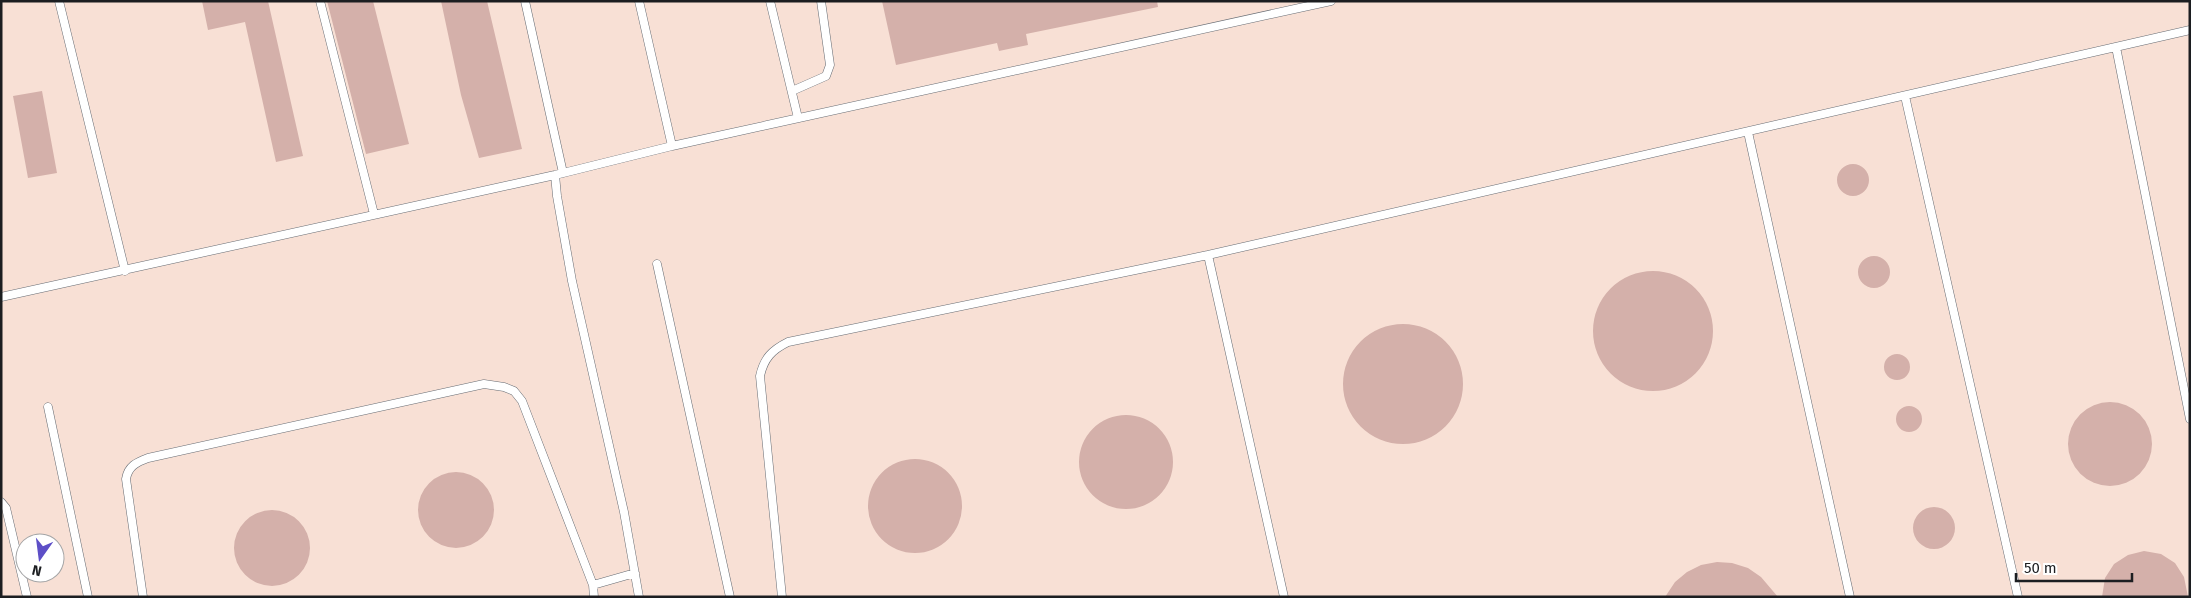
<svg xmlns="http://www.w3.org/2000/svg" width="2191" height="598" font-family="'Fira Sans',sans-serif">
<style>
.industrial{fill:#f8e0d5;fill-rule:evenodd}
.building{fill:#d4b0aa}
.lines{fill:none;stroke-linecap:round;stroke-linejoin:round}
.lane-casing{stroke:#676c73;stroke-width:9}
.lane{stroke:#fff;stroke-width:8}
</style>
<rect width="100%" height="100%" fill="#ebf0f8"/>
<path class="industrial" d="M1,1H2190V597H1ZM25,543H55V573H25Z"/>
<path class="building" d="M202,1H268L303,156L276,162L245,22L208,30Z
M327,1H373L409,144L366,154Z
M441,1H487L522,149L479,158L461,95Z
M882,1H1157L1158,7L1026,34L1028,45L999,51L997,43L896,65Z
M42,91L57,173L28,178L13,96Z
M1837 180a16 16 0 1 1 32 0a16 16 0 1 1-32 0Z
M1858 272a16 16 0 1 1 32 0a16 16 0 1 1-32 0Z
M1593 331a60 60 0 1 1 120 0a60 60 0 1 1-120 0Z
M1343 384a60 60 0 1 1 120 0a60 60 0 1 1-120 0Z
M1884 367a13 13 0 1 1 26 0a13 13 0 1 1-26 0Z
M2068 444a42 42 0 1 1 84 0a42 42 0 1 1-84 0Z
M1896 419a13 13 0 1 1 26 0a13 13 0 1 1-26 0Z
M1079 462a47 47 0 1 1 94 0a47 47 0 1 1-94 0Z
M868 506a47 47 0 1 1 94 0a47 47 0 1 1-94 0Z
M418 510a38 38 0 1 1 76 0a38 38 0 1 1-76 0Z
M1913 528a21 21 0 1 1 42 0a21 21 0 1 1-42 0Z
M234 548a38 38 0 1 1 76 0a38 38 0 1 1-76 0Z
M2144,551L2161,554L2175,563L2184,577L2188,597H2102L2105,578L2114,564L2128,555Z
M1717,562L1732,563L1748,568L1761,577L1778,597H1665L1675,582L1687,572L1701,565Z"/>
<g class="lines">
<g class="lane-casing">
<path id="lane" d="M59,1L125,271
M320,1L374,214
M525,1L563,173
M639,1L672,146
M770,1L798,118
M2116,47L2190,419
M792,91L826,76L830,65L821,1
M1905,96L2018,597
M1748,132L1850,597
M555,175L557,196L572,281L624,512L639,597
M1208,255L1284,597
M657,264L730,597
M1,297L555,175L672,146L1331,1
M48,407L88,597
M1,502L6,508L27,597
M593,585L635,573
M143,597L126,479C128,466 137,462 148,458L484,384L504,387L514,391L522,401L593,585L594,597
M782,597L760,376C764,358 772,350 788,342L1208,255L2190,30"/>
</g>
<use href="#lane" class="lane"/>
</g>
<rect width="2191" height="598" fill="none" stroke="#1c1e21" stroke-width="5"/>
<g transform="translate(40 558) rotate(194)"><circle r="24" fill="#ffffff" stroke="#a4a5a6"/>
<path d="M0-4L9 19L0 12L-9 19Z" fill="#5d4fc7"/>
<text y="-8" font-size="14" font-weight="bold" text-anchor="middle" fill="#1c1e21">N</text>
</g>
<path d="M2016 573v8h116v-8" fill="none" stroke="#1c1e21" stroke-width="2.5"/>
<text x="2024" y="573" font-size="15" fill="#1c1e21" stroke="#ffffff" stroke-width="4" paint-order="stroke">50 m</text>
</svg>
